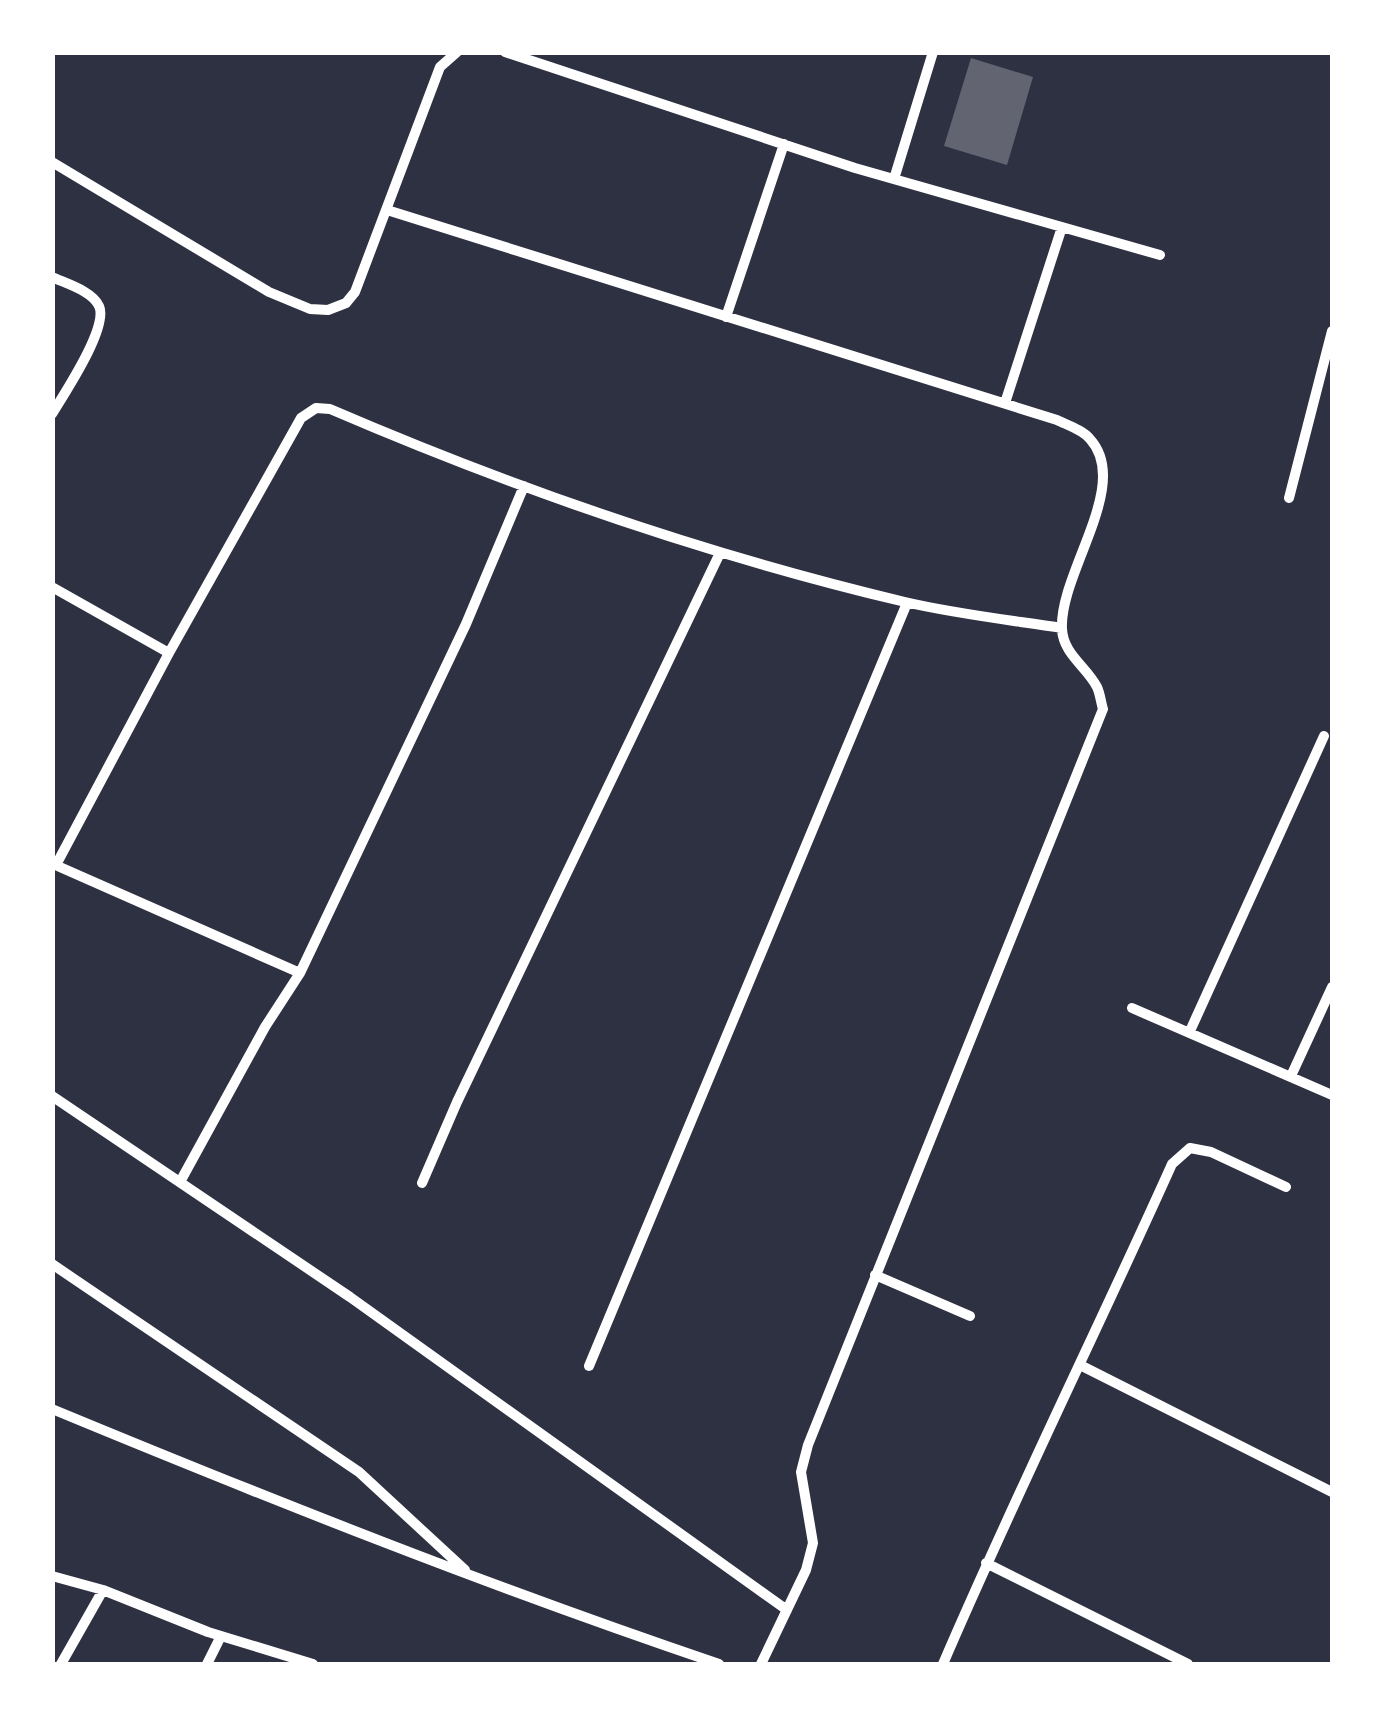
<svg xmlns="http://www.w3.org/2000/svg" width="1385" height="1717" font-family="Arial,sans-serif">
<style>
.building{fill:#626471}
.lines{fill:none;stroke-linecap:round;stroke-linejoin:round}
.minor{stroke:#fff;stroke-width:10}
</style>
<rect width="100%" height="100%" fill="#2d3142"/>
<path class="building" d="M971,58L1033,77L1007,165L944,146Z"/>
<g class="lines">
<path class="minor" d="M505,52L855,168L1160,255
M52,162L269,292L310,309L328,310L346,303L355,292L440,67L457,52
M894,179L933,52
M387,210L1057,420C1067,425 1083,430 1090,439C1132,485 1059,573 1062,629C1063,654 1087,667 1097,687C1100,693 1101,703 1103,709L808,1445L801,1472L813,1543L806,1570L761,1664
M52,277C67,284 92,291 99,306C109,327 64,394 52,414
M726,317L784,144
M1005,403L1062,227
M1289,498L1332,331
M52,587L169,653
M53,864L300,973
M56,865L169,653L301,418L316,408L330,409C516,489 707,555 905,602C956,614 1010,620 1062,628
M1132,1008L1332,1095
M1190,1031L1324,736
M1291,1076L1332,987
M52,1096L350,1297L787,1610
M180,1182L265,1027L300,973L466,624L524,486
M422,1183L457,1102L720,553
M52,1264L359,1472L465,1570
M875,1275L970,1316
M589,1366L907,603
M1082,1366L1332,1492
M52,1409C272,1500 494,1588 719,1664
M986,1563L1188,1664
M52,1576L103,1590L208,1632L313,1664
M61,1664L103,1590
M207,1664L221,1636
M943,1664C1015,1496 1097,1331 1172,1164L1190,1148L1211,1152L1286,1187"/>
</g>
<rect width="1385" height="1717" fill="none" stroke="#ffffff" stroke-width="110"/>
</svg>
